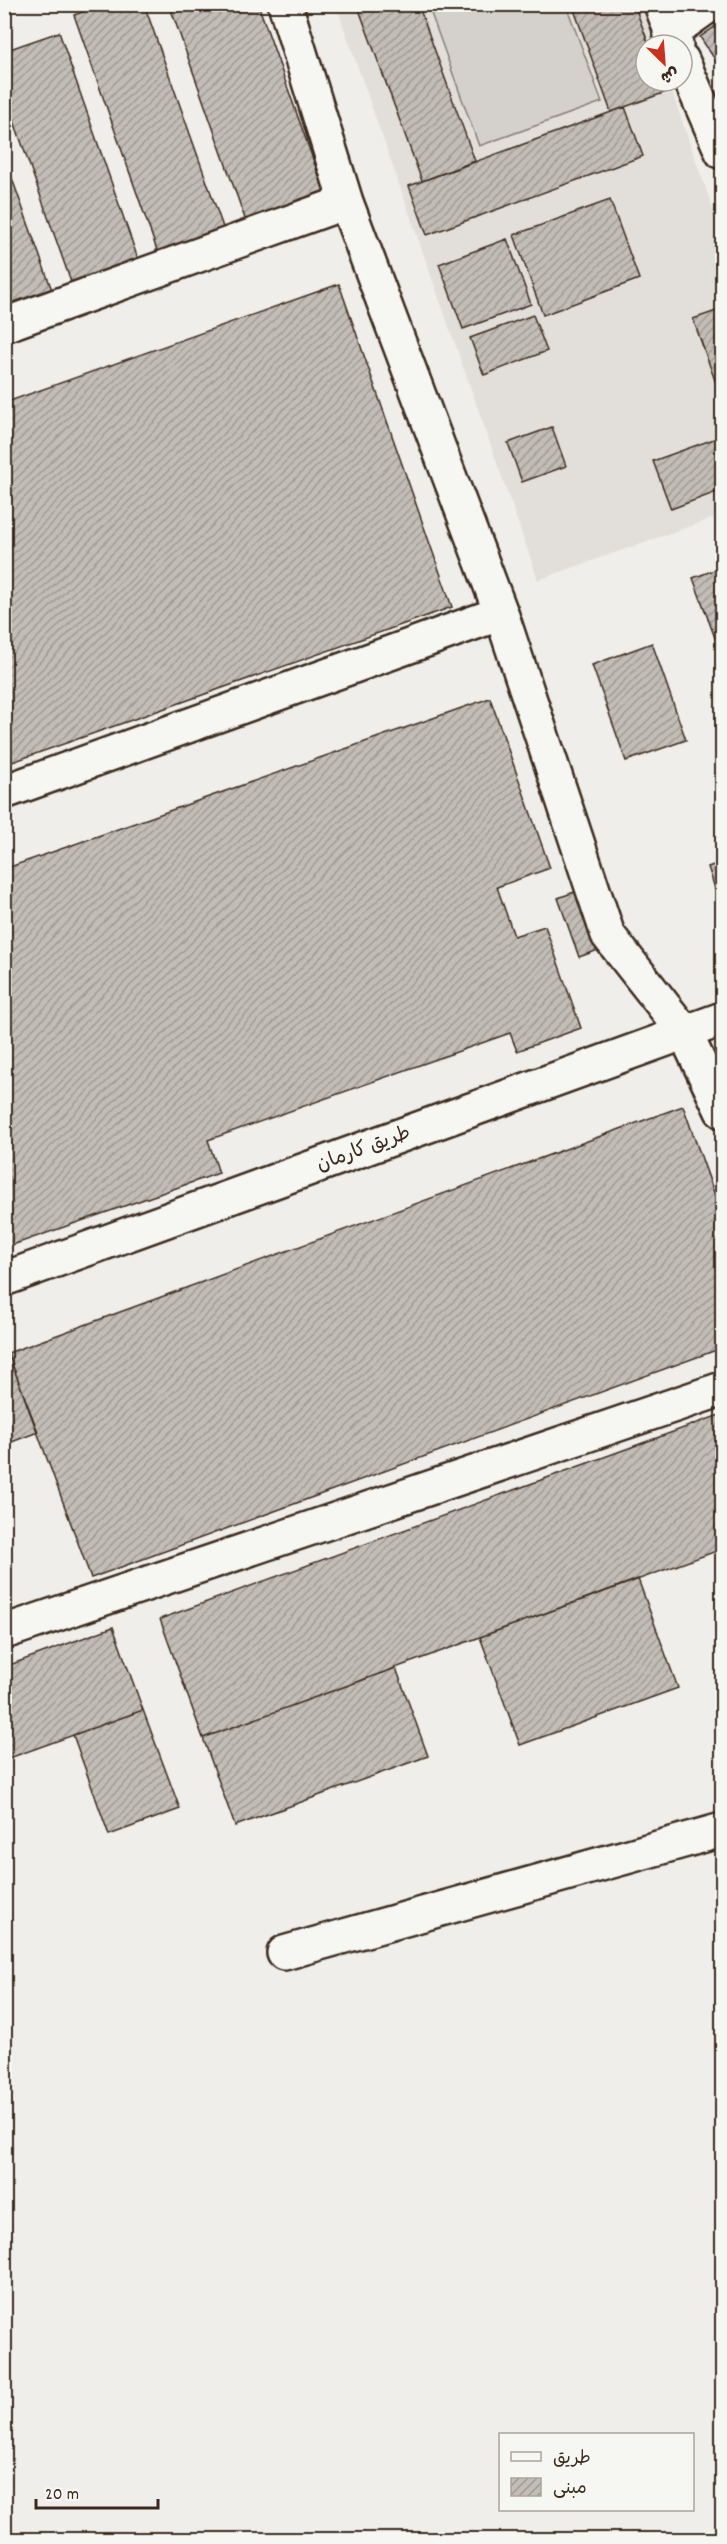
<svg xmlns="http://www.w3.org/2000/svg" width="727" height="2544" font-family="Dekko,'Playpen Sans Arabic',sans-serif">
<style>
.built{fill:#e2dfdb}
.pitch{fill:#d4d1cc;stroke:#887e75;stroke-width:1.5}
.building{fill:url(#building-hatch);stroke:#3b2a1e;stroke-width:1.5}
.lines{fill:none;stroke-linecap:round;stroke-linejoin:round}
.street-casing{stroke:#3b2a1e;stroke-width:38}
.secondary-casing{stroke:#3b2a1e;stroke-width:38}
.street{stroke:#f6f6f2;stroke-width:33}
.secondary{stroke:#f6f6f2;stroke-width:33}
.labels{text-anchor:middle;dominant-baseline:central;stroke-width:4.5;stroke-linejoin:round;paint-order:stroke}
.street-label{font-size:20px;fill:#3b2a1e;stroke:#f6f6f2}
</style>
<defs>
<pattern id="building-hatch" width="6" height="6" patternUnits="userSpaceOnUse" patternTransform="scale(1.5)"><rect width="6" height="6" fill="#c2bdb7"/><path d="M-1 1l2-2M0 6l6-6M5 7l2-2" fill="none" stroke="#9f9a94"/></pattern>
</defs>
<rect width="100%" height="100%" fill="#efeeea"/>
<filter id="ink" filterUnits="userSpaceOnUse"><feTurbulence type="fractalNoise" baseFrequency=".0167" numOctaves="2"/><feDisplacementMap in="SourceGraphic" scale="12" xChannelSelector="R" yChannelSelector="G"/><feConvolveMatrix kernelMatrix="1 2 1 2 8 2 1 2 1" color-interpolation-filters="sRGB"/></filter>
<g filter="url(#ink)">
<path class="built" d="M336,5H641L656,45H646V81H668L722,235V515L538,580Z"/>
<path class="pitch" d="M428,5H566L602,102L479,146Z"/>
<path class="building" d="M105,4H144L224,230L158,253L74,15Z
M169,4H258L327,199L248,227Z
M357,4H418L475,161L422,181Z
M572,4H634L649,45H646V81H662L666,92L611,112Z
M722,22V70L700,37Z
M59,32L138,259L71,282L4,93V51Z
M625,107L643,156L427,235L409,186Z
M4,156L53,293L4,310Z
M610,200L639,279L543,315L514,235Z
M507,239L531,304L463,329L439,264Z
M339,284L452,607L4,765V403Z
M722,309V400L693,319Z
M533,315L547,351L484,375L470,338Z
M552,427L566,466L522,482L508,443Z
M722,436V490L671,509L653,461Z
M722,567V645L718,646L693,578Z
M652,643L686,740L626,761L592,665Z
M490,698L550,868L497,887L514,936L545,926L581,1028L517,1051L510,1033L208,1140L219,1173L4,1248V869Z
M722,862V910L708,867Z
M580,890L601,949L579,957L558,898Z
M683,1106L722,1215V1348L91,1578L8,1353Z
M8,1353L38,1432L4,1445V1354Z
M722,1414V1549L203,1738L160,1619Z
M638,1579L678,1688L520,1745L480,1637Z
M113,1627L143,1710L4,1760V1667Z
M396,1668L428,1756L235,1826L203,1738Z
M143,1710L180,1809L109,1835L73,1735Z"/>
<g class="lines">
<g class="street-casing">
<path id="street" d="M285,4L346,202L501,613L608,935L685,1033L722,1111
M661,4L676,45
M670,33L711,4
M682,60L722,152
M4,325L346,202
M4,792L501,613
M4,1632L722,1389
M284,1953L722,1830"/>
</g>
<g class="secondary-casing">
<path id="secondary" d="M4,1279L722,1019"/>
</g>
<use href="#street" class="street"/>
<use href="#secondary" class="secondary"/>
</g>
</g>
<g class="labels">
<g class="street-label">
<text transform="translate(364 1150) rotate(-20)">طريق كارمان</text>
</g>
</g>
<rect width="727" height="2544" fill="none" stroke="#f6f6f2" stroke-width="24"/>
<rect x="12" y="12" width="703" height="2520" fill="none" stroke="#3b2a1e" stroke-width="2" filter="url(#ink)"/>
<rect x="499" y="2433" width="195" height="78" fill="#f6f6f2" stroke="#aba49d" stroke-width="1.5"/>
<rect x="511" y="2452" width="30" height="9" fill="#f6f6f2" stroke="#aba49d" stroke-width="1.5"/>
<text x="553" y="2463" font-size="18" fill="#3b2a1e">طريق</text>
<rect x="511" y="2478" width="30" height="18" fill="url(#building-hatch)" stroke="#aba49d" stroke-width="1.5"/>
<text x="553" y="2493" font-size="18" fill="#3b2a1e">مبنى</text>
<g transform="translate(664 63) rotate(155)"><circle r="28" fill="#f6f6f2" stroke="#aba49d" stroke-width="1.5"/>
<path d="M0-4.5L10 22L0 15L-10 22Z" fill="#c8321e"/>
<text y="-9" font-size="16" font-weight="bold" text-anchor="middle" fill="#3b2a1e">ش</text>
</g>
<path d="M36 2499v9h122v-9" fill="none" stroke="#3b2a1e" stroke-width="3"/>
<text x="45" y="2499" font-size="18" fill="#3b2a1e" stroke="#f6f6f2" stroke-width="4.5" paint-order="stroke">20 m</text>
</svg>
